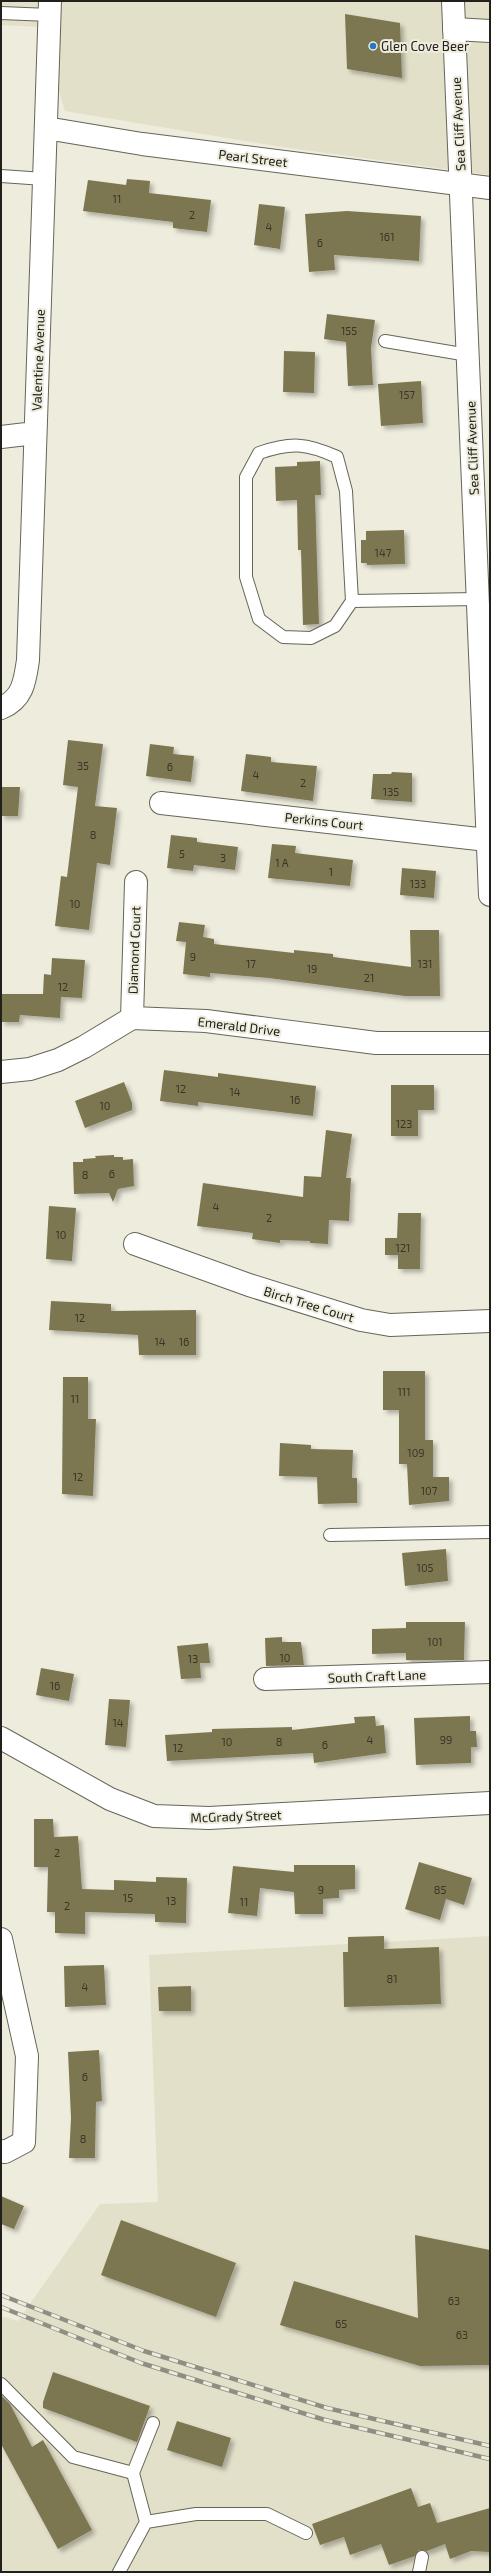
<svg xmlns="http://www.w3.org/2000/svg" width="491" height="2573" font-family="'Exo 2',sans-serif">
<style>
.built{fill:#e2e0c9}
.building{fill:#7d7751;filter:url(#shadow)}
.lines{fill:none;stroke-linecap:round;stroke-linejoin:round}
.lane-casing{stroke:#666558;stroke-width:14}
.street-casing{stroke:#666558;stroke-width:24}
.secondary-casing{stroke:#666558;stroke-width:24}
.lane{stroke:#fff;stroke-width:12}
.street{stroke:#fff;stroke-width:22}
.secondary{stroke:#fff;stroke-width:22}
.rail-casing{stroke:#8f8e83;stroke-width:4.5}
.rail{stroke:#eeecdc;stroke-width:3;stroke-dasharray:9;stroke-linecap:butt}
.poi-dot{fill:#2579c7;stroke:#eeecdc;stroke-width:1.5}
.labels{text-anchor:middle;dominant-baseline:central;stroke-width:4;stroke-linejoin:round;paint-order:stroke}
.number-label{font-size:11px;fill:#383628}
.poi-label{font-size:13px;fill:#21201b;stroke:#eeecdc;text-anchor:start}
.street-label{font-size:13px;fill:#21201b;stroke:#eeecdc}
</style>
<defs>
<filter id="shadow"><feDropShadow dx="3.5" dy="3.5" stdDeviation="2" flood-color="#0004"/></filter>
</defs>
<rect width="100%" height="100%" fill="#eeecdc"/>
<path class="built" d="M1,1H490V175L275,146L65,111L40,27L1,25Z
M490,1936V2572H1V2316L18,2321L100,2204L158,2202L149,1955Z"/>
<path class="building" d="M345,14L400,23L402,78L347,69Z
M127,179L150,181L149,193L211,200L207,232L173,228V222L83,211L88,180L126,185Z
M259,204L285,207L280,249L254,245Z
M347,211L421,216L419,261L334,255L335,270L309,272L305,214Z
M327,314L375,320L371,348L373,385L348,386L346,342L324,339Z
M284,351L315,352L314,393L283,392Z
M421,381L423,423L381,426L378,384Z
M320,461L321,495H315L319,624L303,625L301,550H298L297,500L276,501L275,467L297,466V462Z
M404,530L405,564L367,565V563H361V540H366V531Z
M68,740L103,744L95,806L117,808L110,865L97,863L89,930L55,926L61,876L67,877L78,787L63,785Z
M150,744L174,747L173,754L194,756L191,782L146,776Z
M246,754L271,757V762L317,766L313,801L241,791Z
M392,772L412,773V802L371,799L373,774H391Z
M1,787H20L18,816H1Z
M171,835L197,838V842L238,847L235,870L194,865L193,871L167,868Z
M272,844L296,846L295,853L353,860L350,886L268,878Z
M402,868L436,871L434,898L400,895Z
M179,922L205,925L203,937L214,939V944L294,953V950L333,954V957L411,967L410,930H439L440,996H405L269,978L210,973V977L183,974L186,942L176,941Z
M52,958L85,960L82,998L61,997L60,1018L20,1015L19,1022H1V994H43L44,974L51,975Z
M164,1070L218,1077V1073L316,1086L313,1116L198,1102V1106L160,1101Z
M124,1082L132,1103V1110L85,1128L75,1101Z
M391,1085H434V1110H418V1136H391Z
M326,1130L352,1134L346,1178H351L349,1221L329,1220L328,1244L310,1243V1241L280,1240V1243L252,1239L253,1233L197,1226L203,1183L303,1197L304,1176L321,1177Z
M114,1155V1157H123V1160L133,1159L134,1186L118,1189L113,1202L109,1193L74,1194L73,1162H83V1159L96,1158L95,1156Z
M49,1206L76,1208L72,1261L46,1259Z
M398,1213H421L420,1269H398V1255H385V1238H397Z
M51,1301L111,1304V1311L196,1310V1355H139L138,1335L49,1330Z
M383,1371H425V1440H433V1477H449V1501L409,1505L407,1464H399V1410H383Z
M63,1377H88V1419H96L93,1496L62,1494Z
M280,1443L311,1445V1449L353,1450L352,1478H357V1503L318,1504L317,1477L279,1476Z
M446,1549L448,1581L405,1586L402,1553Z
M406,1622H465L464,1660H406V1653L372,1654V1629L406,1628Z
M282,1637V1642H301L304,1665L266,1666L265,1638Z
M208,1643L210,1663H200L201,1678L181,1679L177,1646Z
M41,1668L74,1674L69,1701L36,1695Z
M109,1699L130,1700L126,1747L105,1745Z
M375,1716L376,1726L384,1725L386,1753L314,1763L313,1753L167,1761L165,1735L212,1732V1729L292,1727V1730L355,1723L354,1717Z
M470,1716V1731H476L477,1747H471V1763L416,1765L414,1718Z
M34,1819H53L54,1837L78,1836L82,1889L114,1890V1880L156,1882V1877L187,1878L186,1923L155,1922V1914L85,1912V1934L55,1933V1912H47L48,1867H34Z
M419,1862L472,1878L464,1905L446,1899L440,1920L405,1909Z
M294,1865H355V1889L339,1890V1898L323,1899V1914H295L294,1892L260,1888L257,1916L228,1913L233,1866L294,1872Z
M384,1936V1949L439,1947L441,2004L344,2007L343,1952H348V1937Z
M104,1965L106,2005L65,2007L64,1966Z
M191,1986V2011H159L158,1987Z
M99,2050L102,2101L96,2102L95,2158H69L71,2118L68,2052Z
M1,2196L24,2206L14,2229L1,2224Z
M121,2220L236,2263L216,2317L101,2275Z
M415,2235L490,2250V2365L420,2366L280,2325L294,2281L418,2318Z
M53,2372L150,2406L137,2442L43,2408V2402Z
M1,2395L10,2404L32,2447L43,2440L92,2530L58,2549L1,2444Z
M177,2421L231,2438L222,2467L167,2450Z
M411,2488L418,2507L430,2503L437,2523L490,2508V2552L471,2551L450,2559L445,2544L427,2551L419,2550L415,2556L389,2565L381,2544L350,2555L344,2537L320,2545L312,2524Z"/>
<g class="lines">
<g class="lane-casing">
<path id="lane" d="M1,13L50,15
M1,176L44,179
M385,341L468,355
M352,601L346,491L337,457C306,443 291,442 259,453L246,477V577L259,619L283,637L311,638L335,626L352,601L477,599
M330,1535L490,1532
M1,2384L73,2457L133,2473L146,2522
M133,2473L153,2423
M119,2572L146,2522L196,2514H267L306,2533
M419,2572L422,2557"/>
</g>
<g class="street-casing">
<path id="street" d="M454,29L490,31
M46,128L142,144L490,188
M1,437L35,433
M1,708C23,699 25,681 28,660L50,1
M161,803L487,840
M132,1018L136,882
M1,1072L30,1069L58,1060L84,1047L132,1018L206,1021L376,1043H490
M135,1244L249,1285L361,1320L390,1325L490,1321
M265,1679L490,1672
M1,1738L110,1799L154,1816L209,1818L490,1803
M1,1939L27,2056L24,2142L5,2152L1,2151"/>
</g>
<g class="secondary-casing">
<path id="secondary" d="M453,1L490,895"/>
</g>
<use href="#lane" class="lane"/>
<use href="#street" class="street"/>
<use href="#secondary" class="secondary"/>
<g class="rail-casing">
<path id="rail" d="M1,2295L144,2351L327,2408L490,2446
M1,2307L141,2363L325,2420L490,2459"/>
</g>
<use href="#rail" class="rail"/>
</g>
<circle class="poi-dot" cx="373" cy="46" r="4"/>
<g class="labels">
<g class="number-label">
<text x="117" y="198">11</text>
<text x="192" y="214">2</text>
<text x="269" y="226">4</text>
<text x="387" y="236">161</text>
<text x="320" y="242">6</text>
<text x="349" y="330">155</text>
<text x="407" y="394">157</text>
<text x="383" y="552">147</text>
<text x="83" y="765">35</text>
<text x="170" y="766">6</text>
<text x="256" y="774">4</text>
<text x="303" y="782">2</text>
<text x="391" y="791">135</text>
<text x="93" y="834">8</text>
<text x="182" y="853">5</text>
<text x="223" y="857">3</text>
<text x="282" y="862">1 A</text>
<text x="331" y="871">1</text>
<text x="418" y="883">133</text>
<text x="75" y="903">10</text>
<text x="193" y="956">9</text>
<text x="251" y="963">17</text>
<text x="425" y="963">131</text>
<text x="312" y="968">19</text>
<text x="369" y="977">21</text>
<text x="63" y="986">12</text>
<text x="181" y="1088">12</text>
<text x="235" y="1091">14</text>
<text x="295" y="1099">16</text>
<text x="105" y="1105">10</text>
<text x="404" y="1123">123</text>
<text x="112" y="1173">6</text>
<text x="85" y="1174">8</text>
<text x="216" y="1206">4</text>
<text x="269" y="1217">2</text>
<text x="61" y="1234">10</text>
<text x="403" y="1247">121</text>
<text x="80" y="1317">12</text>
<text x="160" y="1341">14</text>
<text x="184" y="1341">16</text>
<text x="404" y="1391">111</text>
<text x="75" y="1398">11</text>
<text x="416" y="1452">109</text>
<text x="78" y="1476">12</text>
<text x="429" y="1490">107</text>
<text x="425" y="1567">105</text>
<text x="435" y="1641">101</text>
<text x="285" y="1657">10</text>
<text x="193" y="1658">13</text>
<text x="55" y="1685">16</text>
<text x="118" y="1722">14</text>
<text x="370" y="1739">4</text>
<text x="446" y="1739">99</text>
<text x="227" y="1741">10</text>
<text x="279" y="1741">8</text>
<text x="325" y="1744">6</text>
<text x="178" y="1747">12</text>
<text x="57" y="1852">2</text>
<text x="321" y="1889">9</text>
<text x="440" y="1889">85</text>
<text x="128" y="1897">15</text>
<text x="171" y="1900">13</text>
<text x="244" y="1901">11</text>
<text x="67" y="1905">2</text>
<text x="392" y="1978">81</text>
<text x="85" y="1986">4</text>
<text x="85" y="2076">6</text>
<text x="83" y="2138">8</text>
<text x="454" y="2300">63</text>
<text x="341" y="2323">65</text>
<text x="462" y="2334">63</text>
</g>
<g class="poi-label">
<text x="381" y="46">Glen Cove Beer</text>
</g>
<g class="street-label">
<text transform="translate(458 124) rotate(-93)">Sea Cliff Avenue</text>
<text transform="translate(253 158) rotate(7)">Pearl Street</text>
<text transform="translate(38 360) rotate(-88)">Valentine Avenue</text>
<text transform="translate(472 448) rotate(-92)">Sea Cliff Avenue</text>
<text transform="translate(324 821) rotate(6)">Perkins Court</text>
<text transform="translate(134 950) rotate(-88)">Diamond Court</text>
<text transform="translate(239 1026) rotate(7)">Emerald Drive</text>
<text transform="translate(309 1304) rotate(17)">Birch Tree Court</text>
<text transform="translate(377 1676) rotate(-2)">South Craft Lane</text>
<text transform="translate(236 1816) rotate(-2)">McGrady Street</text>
</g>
</g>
<rect width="491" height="2573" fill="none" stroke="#21201b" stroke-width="4"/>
</svg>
